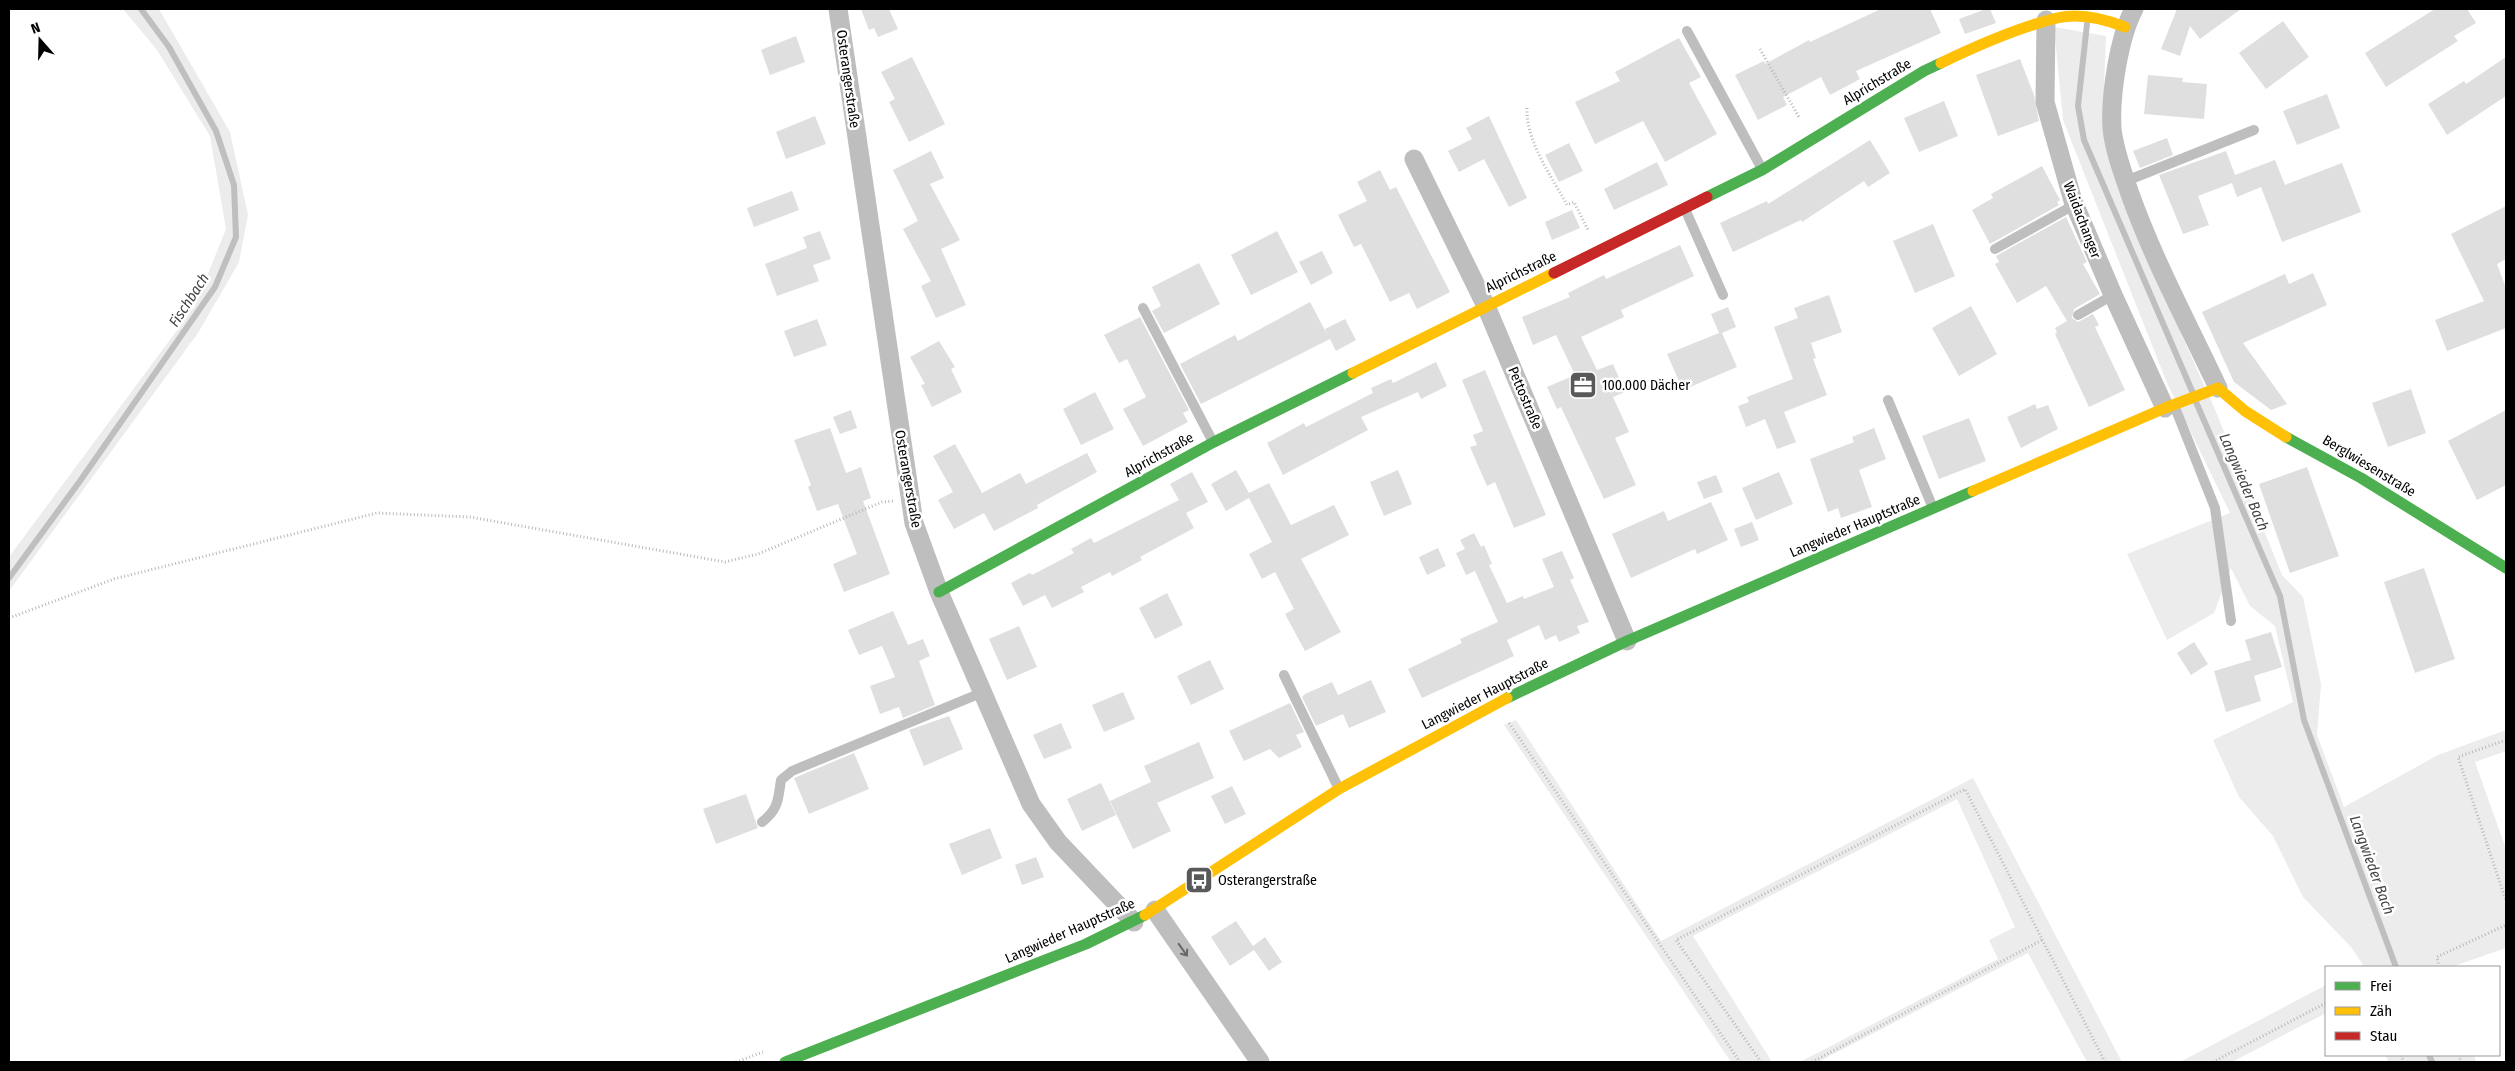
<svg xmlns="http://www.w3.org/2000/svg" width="2515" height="1071" font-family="'Fira Sans Condensed',sans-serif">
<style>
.green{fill:#ececec}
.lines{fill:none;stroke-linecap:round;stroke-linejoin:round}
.stream{stroke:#bfbfbf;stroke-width:6}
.building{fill:#dfdfdf}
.path{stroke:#b9b9b9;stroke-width:3;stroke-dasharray:1 2.5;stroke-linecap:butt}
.lane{stroke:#bebebe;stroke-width:10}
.street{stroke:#bebebe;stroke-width:19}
.fast{stroke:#4caf50;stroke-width:11}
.slow{stroke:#ffc107;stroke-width:11}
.jam{stroke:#c62828;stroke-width:11}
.oneway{stroke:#686868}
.labels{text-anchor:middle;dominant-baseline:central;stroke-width:5;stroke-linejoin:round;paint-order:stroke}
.street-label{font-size:14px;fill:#000;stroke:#fff}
.poi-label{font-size:14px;fill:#000;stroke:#fff;text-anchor:start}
.water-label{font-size:15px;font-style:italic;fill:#444;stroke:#fff}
</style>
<rect width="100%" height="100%" fill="#fff"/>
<path class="green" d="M123,9H159L230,132L248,215L239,262L198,333L9,591V557L195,306L226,229L210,136L157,50Z
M2054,27L2106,36L2103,115L2153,271L2214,407L2282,575L2303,597L2321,684L2317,735L2344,807L2438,755L2506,730V751L2475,762L2506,849V948L2451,967H2359L2363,965L2351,947L2303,897L2273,836L2239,797L2213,740L2293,702L2275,626L2250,606L2231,568L2214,613L2167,640L2127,554L2230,513L2167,383L2063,120Z
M1516,720L1661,941L1973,778L2122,1062H2087L2028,953L1818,1062H1800L1998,959L1989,940L2015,927L1957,799L1693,936L1772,1062H1731L1504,725Z
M2326,985V1013L2232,1062H2180Z
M2385,1055H2474L2476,1062H2389Z"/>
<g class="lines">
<path class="stream" d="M2087,24L2078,106L2084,140L2192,391
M2196,402L2280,596L2304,720L2396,967
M9,578L80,481L215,287L236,237L234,185L216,131L169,47L141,9
M2429,1055L2432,1062"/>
</g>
<path class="building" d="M861,9H889L898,29L878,37L874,28L869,30Z
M1881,9H1930L1941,33L1856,71L1860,79L1830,95L1821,77L1783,97L1787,105L1758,120L1735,75L1764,61L1765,64L1809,40L1810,42Z
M1986,9H1990L1996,23L1965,34L1959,19Z
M2177,9H2241L2200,39L2190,26L2180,56L2161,49Z
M2435,9H2467L2476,23L2454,36L2458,41L2386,87L2365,53Z
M2283,21L2309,57L2266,89L2239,53Z
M796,36L805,62L770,75L761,50Z
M1679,38L1701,77L1689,83L1717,134L1665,162L1643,121L1595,144L1575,102L1620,81L1615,72Z
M912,57L945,124L909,142L889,102L895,99L881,72Z
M2506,57V96L2447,135L2428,104L2464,81L2466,84Z
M2020,59L2034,95L2039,121L1998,136L1976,75Z
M2148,75L2183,78L2182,82L2207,84L2204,119L2144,114Z
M2327,94L2340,128L2297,145L2283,111Z
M1944,101L1958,136L1919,152L1904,118Z
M815,116L826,144L786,159L776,132Z
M1489,116L1527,198L1509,207L1484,159L1459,172L1448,151L1472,139L1466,128Z
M2167,138L2173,155L2140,168L2133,151Z
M1870,140L1890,173L1868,187L1864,181L1802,222L1801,220L1733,252L1720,223L1767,201L1768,204Z
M1569,143L1583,171L1559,182L1545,155Z
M931,151L944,178L930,184L960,240L941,249L966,305L936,318L921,286L931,281L903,229L918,221L893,170Z
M2226,151L2235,175L2275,160L2285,185L2342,163L2361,212L2282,242L2261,187L2237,197L2232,183L2198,196L2209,225L2183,234L2159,175Z
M1657,162L1668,185L1614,210L1604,189Z
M2042,166L2060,200L2057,202L2059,205L1990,244L1972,210L1993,198L1991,194Z
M1380,170L1390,190L1396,187L1450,292L1417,309L1409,293L1390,302L1361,244L1354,247L1338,215L1367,201L1357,182Z
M792,191L799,210L754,227L747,208Z
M2506,206V259L2497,264L2506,288V328L2447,351L2435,320L2484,301L2451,234Z
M1572,210L1580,228L1552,240L1545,222Z
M2066,217L2087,262L2083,264L2100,294L2074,309L2072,318L2078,322L2093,314L2099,325L2095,327L2125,390L2089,407L2055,334L2057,332L2055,328L2067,321L2046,286L2017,303L1995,264L1999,262L1996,256Z
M1933,224L1955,276L1915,293L1893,241Z
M820,231L831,259L813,265L819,281L777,296L765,264L807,248L803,237Z
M1277,231L1298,272L1251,295L1231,255Z
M1680,245L1694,276L1621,310L1624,317L1581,337L1597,370L1613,364L1625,392L1613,397L1629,432L1615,438L1636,485L1604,499L1561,407L1557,409L1547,387L1575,375L1556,335L1533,345L1522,317L1570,297L1568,293L1604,275L1606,279Z
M1322,251L1333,273L1311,285L1299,262Z
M1199,263L1220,304L1164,333L1152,311L1161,306L1152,287Z
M2313,273L2327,305L2243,343L2287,404L2271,410L2234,382L2202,312L2285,274L2289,284Z
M1829,295L1842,332L1811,343L1816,358L1813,359L1827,395L1784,412L1796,442L1777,449L1765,419L1746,427L1738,406L1749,402L1747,397L1793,379L1774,327L1798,318L1794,308Z
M1310,302L1327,334L1325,329L1345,319L1356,340L1336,351L1330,339L1201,404L1180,364L1235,335L1238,341Z
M1971,306L1997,354L1959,376L1932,328Z
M1728,307L1736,327L1722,333L1737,367L1683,390L1667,354L1719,333L1711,314Z
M1140,317L1189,410L1183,413L1188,422L1143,446L1123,409L1146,397L1127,359L1119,363L1104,335Z
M817,319L827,345L794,357L784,331Z
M939,341L955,367L951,369L962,392L932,407L921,385L925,384L910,357Z
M1436,362L1447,386L1421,399L1418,392L1361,417L1368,430L1283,475L1267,443L1304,423L1306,427L1373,393L1371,388L1391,379L1393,383Z
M1485,370L1546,515L1514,528L1495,482L1487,486L1470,447L1477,445L1473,435L1483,431L1462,380Z
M2411,389L2426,433L2388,447L2372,403Z
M1095,392L1114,429L1081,445L1063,409Z
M2035,404L2037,409L2048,405L2058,429L2021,448L2007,417Z
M851,410L857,428L840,434L833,417Z
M2506,410V485L2477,500L2448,441Z
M1969,418L1986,461L1939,479L1922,436Z
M830,428L846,473L861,467L871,498L863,501L890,574L844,592L833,564L857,554L838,504L817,511L808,487L811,485L794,440Z
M1874,428L1886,459L1859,470L1872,507L1841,518L1838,508L1828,512L1810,459L1854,442L1852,437Z
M955,444L982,493L1020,473L1026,484L1087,453L1097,472L1037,505L1038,508L994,531L984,513L954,529L938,500L953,492L933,456Z
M2307,467L2339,556L2290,573L2259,484Z
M1236,470L1249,493L1269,483L1291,525L1334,505L1349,535L1301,559L1341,632L1305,651L1285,614L1294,609L1275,572L1262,579L1249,554L1272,542L1249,498L1226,511L1211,484Z
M1398,470L1412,504L1384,516L1370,482Z
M1192,472L1208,502L1186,513L1194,528L1140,557L1142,560L1112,576L1110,572L1081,587L1084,592L1052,608L1045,595L1023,606L1011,583L1030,573L1032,575L1074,553L1071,549L1091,538L1094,543L1179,500L1170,484Z
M1779,472L1793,504L1756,520L1742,488Z
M1716,475L1723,492L1704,499L1697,482Z
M1711,502L1728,540L1697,554L1695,549L1631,578L1612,534L1664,511L1668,521Z
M1752,522L1759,540L1741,547L1734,529Z
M1474,533L1481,547L1484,545L1492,564L1489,565L1507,603L1523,596L1524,599L1554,587L1542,559L1562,551L1574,578L1570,580L1589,622L1577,626L1580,633L1559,642L1556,635L1545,640L1539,625L1507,640L1514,656L1422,698L1408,669L1462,643L1460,639L1498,622L1475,571L1466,575L1456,553L1465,549L1460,540Z
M1438,548L1446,566L1427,575L1419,557Z
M2424,568L2455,659L2415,673L2384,582Z
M1167,593L1183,625L1155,639L1139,608Z
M893,611L908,645L923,639L930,656L919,661L935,705L903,718L899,707L880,714L870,686L895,677L882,646L859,655L848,630Z
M1019,626L1037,667L1007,680L989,639Z
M2271,632L2282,667L2254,676L2261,701L2226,712L2214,671L2251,660L2245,640Z
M2194,642L2208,664L2191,675L2177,653Z
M1210,660L1224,689L1191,705L1177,676Z
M1371,680L1386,712L1349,728L1343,714L1316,726L1302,697L1305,694L1332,682L1338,695Z
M1123,692L1135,719L1104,732L1092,705Z
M1290,703L1304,732L1296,735L1302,747L1279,758L1270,749L1244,761L1229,731Z
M949,716L963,749L924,766L909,730Z
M1061,723L1072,748L1044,759L1033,735Z
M1199,742L1214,778L1157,803L1171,831L1133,849L1110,801L1151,782L1144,766Z
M854,753L869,789L809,814L794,778Z
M1101,783L1116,815L1082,831L1067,799Z
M1232,786L1246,814L1225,824L1211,796Z
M746,794L758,828L716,844L703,809Z
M990,828L1002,858L962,875L949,844Z
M1036,857L1044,877L1022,885L1015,865Z
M1236,921L1253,946L1265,937L1282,962L1269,971L1254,950L1230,966L1211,937Z"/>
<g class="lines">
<path class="path" d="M1760,49L1800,119
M1527,108C1526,142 1551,175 1567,205L1574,202L1588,230
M9,618L114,579L377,513L470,517L725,562L758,554L882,502L893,501
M1509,723L1740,1062
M2506,740L2458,757L2506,901
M2439,967L2437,957L2506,925
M2401,1055L2404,1062
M2459,1055L2461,1062
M736,1062L763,1052
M1761,1062L1676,940L1965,789L2105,1062
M1812,1062L2042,940
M2213,1062L2326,1003"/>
<path class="lane" d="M1687,31L1762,169
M2126,181L2254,130
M1685,209L1723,295
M1995,249L2074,205
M1143,308L1213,442
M2078,315L2113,295
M1888,400L1933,508
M2174,405L2215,508L2231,621
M1284,675L1338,787
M762,822C779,809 778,799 781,780L792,771L981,693"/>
<path class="street" d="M838,9L914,523L939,592L1031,804L1058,842L1134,922
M2134,9C2119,37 2110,95 2112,128C2114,150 2123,173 2130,194C2154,261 2188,324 2218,388
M2046,20L2045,102L2073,201L2113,295L2165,408
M1414,159L1486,306L1627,641
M1155,910L1260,1062"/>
<path class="fast" d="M1707,197L1762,170L1924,71L1941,63
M2286,437L2361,478L2506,568
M939,592L1214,442L1353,373
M1507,698L1627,641L1973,491
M785,1062L1086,944L1145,915"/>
<path class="slow" d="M1941,63C1976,46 2020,27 2057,18C2079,13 2105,19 2125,27
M1353,373L1554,273
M1973,491L2165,408L2218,388L2245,411L2286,437
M1145,915L1339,789L1507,698"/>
<path class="jam" d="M1554,273L1707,197"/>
</g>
<defs><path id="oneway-shaft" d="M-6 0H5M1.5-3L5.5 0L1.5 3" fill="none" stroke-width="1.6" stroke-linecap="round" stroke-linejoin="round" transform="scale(1.25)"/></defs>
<use class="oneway" href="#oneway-shaft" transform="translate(1183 950) rotate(55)"/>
<defs>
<g id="office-square" transform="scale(1.4375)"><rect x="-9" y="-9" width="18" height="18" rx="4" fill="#595959" stroke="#fff"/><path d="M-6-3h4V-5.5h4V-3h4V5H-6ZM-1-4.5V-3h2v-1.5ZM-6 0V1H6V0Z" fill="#fff"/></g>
<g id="bus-square" transform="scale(1.4375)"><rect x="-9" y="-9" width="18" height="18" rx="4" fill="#595959" stroke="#fff"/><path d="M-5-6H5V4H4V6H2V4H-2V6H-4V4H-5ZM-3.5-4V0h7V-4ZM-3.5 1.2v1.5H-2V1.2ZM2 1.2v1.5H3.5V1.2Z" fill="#fff"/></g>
</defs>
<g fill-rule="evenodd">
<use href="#office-square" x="1583" y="385"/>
<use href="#bus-square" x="1199" y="880"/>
</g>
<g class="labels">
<g class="street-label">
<text transform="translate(848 79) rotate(82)">Osterangerstraße</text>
<text transform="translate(1877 82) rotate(-31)">Alprichstraße</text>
<text transform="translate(2082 220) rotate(69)">Waidachanger</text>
<text transform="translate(1521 272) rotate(-26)">Alprichstraße</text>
<text transform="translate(1525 398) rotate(67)">Pettostraße</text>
<text transform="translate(1159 455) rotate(-29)">Alprichstraße</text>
<text transform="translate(2369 466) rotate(31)">Berglwiesenstraße</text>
<text transform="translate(908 479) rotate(80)">Osterangerstraße</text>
<text transform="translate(1855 526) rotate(-23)">Langwieder Hauptstraße</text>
<text transform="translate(1485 694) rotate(-27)">Langwieder Hauptstraße</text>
<text transform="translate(1070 931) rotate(-24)">Langwieder Hauptstraße</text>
</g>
<g class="poi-label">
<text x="1602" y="385">100.000 Dächer</text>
<text x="1218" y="880">Osterangerstraße</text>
</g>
<g class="water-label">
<text transform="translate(189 300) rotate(-57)">Fischbach</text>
<text transform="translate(2244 482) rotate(67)">Langwieder Bach</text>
<text transform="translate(2372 865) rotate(70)">Langwieder Bach</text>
</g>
</g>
<rect width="2515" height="1071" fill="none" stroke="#000000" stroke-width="20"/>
<rect x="2325" y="966" width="175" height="90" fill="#ffffff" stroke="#999999"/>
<rect x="2335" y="982" width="25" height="8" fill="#4caf50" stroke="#999999"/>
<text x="2370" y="991" font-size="15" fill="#000000">Frei</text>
<rect x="2335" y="1007" width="25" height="8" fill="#ffc107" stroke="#999999"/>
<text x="2370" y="1016" font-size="15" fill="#000000">Zäh</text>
<rect x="2335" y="1032" width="25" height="8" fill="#c62828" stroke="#999999"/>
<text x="2370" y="1041" font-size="15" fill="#000000">Stau</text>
<g transform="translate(40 40) rotate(340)" stroke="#ffffff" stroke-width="4" paint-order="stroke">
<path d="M0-4L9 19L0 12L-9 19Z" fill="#000000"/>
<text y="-8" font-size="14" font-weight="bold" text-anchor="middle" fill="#000000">N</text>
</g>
</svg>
